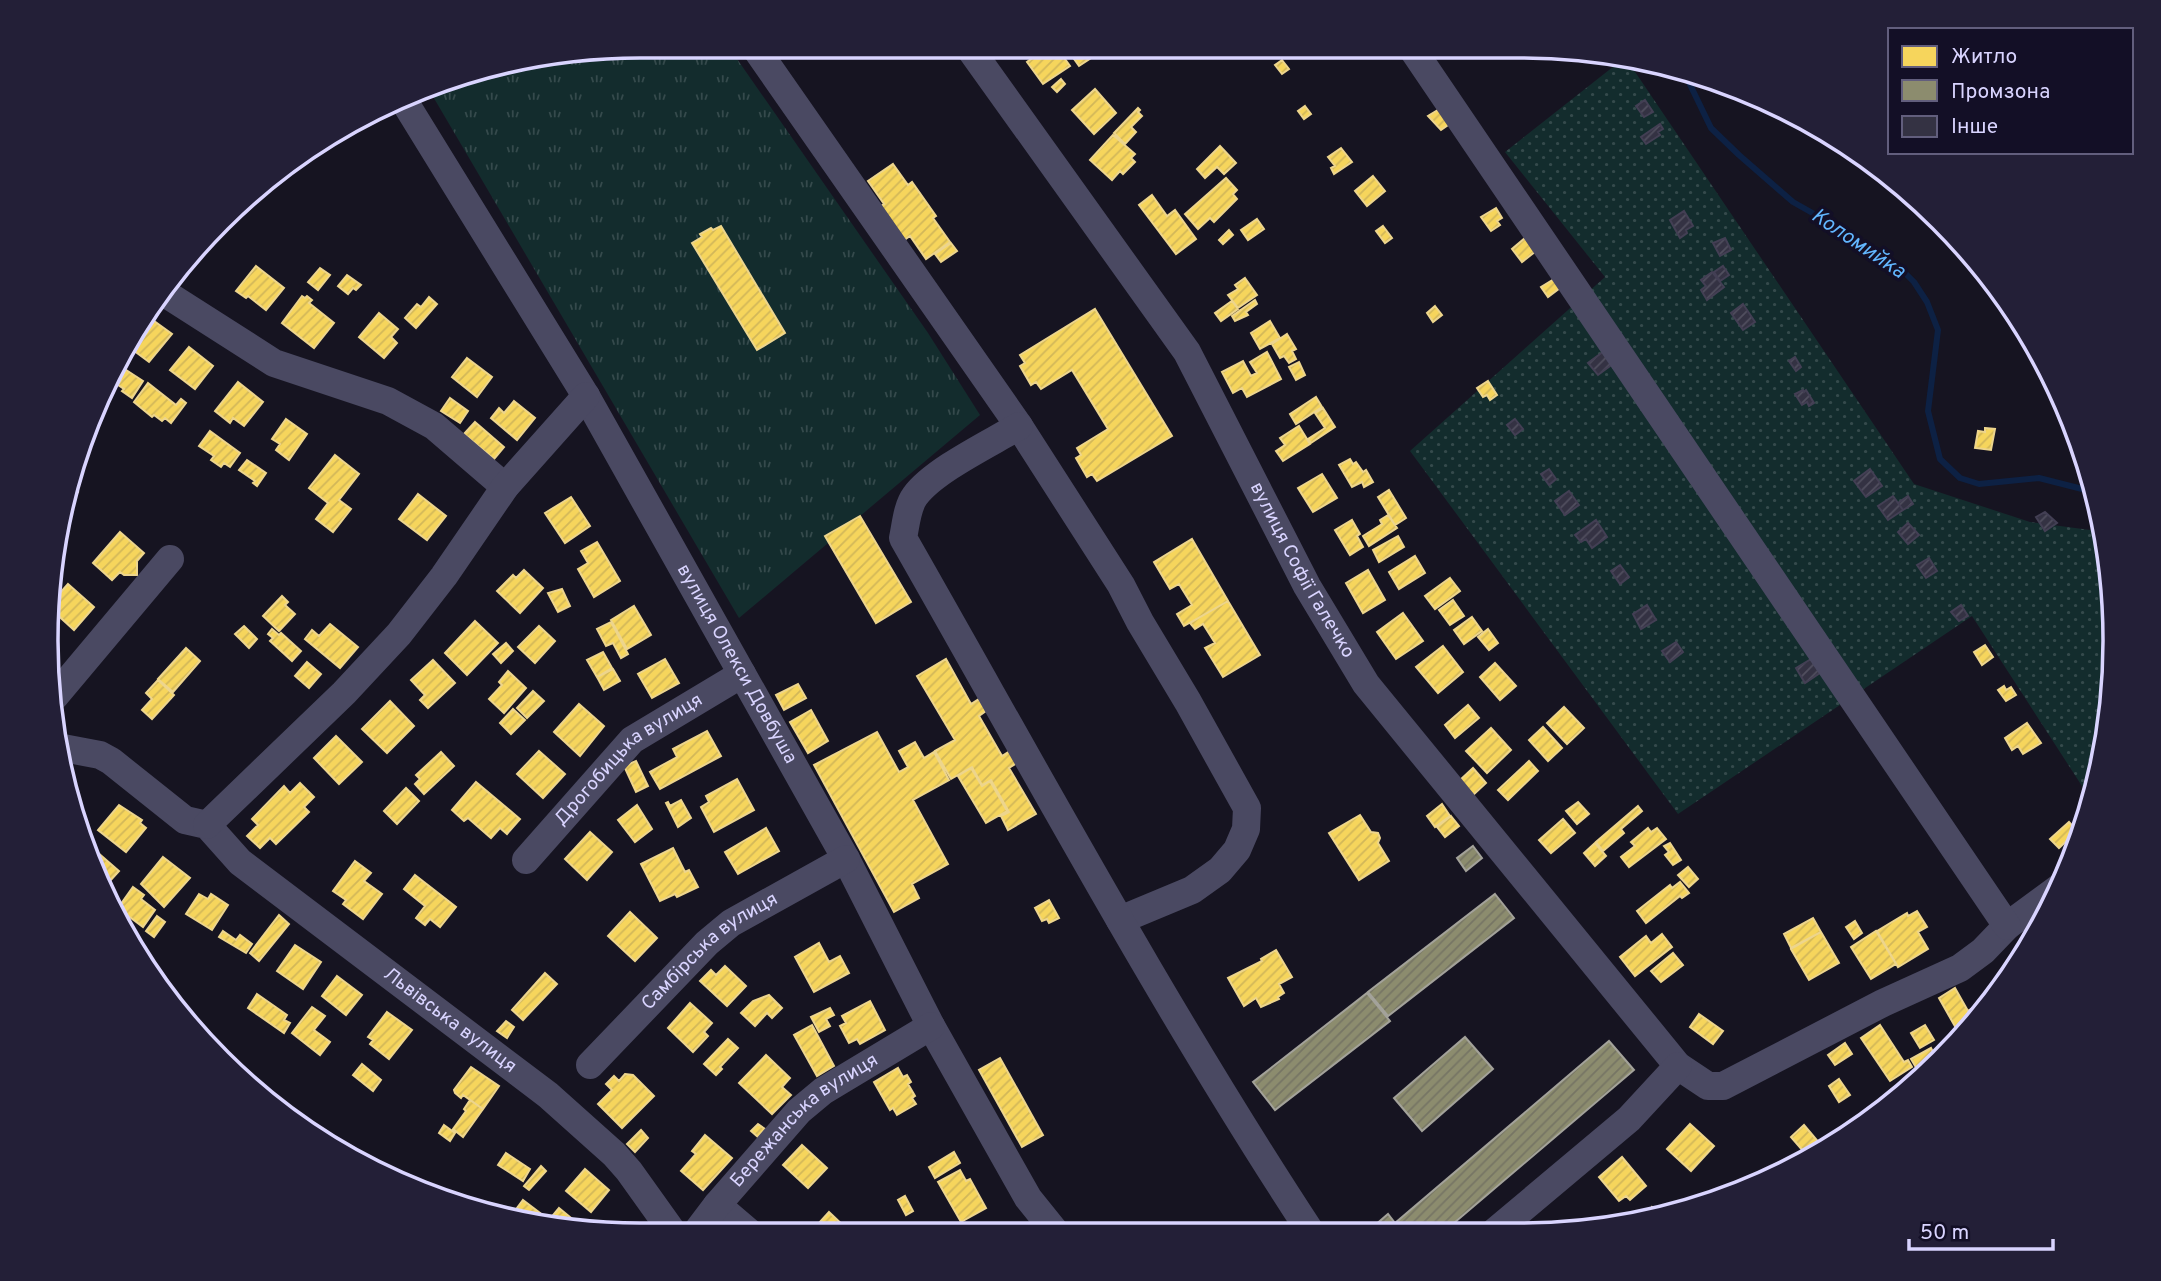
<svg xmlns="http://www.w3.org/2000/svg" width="2161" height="1281" font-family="Overpass,sans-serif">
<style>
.grass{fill:url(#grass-tufts)}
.garden{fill:url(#garden-dots)}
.homes{fill:url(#homes-hatch);stroke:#edd58d;stroke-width:2}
.industry{fill:url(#industry-hatch);stroke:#a3a29a;stroke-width:2}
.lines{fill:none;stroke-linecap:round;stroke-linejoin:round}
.stream{stroke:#0d2144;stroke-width:6}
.building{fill:url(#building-hatch);stroke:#433f54;stroke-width:2}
.minor{stroke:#4a4962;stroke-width:28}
.labels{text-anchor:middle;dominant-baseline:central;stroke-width:7;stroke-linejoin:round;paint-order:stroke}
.street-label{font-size:19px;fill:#d9d4ff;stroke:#130f26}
.water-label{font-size:21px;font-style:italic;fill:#62b6ff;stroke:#130f26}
.rim{fill:none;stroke:#d9d4ff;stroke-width:3.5}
</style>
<defs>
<pattern id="grass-tufts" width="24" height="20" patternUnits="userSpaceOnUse" patternTransform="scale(1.75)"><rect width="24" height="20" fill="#132c2d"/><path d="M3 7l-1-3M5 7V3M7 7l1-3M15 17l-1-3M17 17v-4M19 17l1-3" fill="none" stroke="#354a4c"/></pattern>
<pattern id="garden-dots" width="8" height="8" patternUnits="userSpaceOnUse" patternTransform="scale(1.75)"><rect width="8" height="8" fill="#132c2d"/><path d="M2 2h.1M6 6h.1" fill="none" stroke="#354a4c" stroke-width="1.8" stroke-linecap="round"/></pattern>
<pattern id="homes-hatch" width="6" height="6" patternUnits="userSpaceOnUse" patternTransform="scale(1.75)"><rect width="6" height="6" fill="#f6d55c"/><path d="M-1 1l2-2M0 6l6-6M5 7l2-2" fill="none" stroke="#d2b759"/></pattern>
<pattern id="industry-hatch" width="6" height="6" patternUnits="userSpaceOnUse" patternTransform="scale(1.75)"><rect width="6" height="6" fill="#8c8c6e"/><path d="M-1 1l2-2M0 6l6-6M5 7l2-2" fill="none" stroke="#767564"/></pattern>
<pattern id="building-hatch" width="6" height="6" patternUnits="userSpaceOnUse" patternTransform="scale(1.75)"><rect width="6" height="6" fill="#343243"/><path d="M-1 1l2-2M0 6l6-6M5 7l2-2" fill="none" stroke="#514f5f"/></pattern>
</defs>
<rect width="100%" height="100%" fill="#161421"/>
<path class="grass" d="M640,46H728L928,333L980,415L739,618L428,88L450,77Z"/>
<path class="garden" d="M1623,59L1627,60L1914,484L2030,522L2105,532L2115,641L2104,757L2091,800L1972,616L1678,814L1410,451L1605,277L1505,152Z"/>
<path class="homes" d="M1071,46H1091L1095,52L1090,55L1091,58L1079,66L1067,49Z
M1047,47L1054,56L1060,52L1070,66L1043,84L1027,62Z
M1282,60L1289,69L1282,74L1275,65Z
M1061,79L1065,84L1057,92L1052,87Z
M1095,89L1116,113L1094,134L1072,110Z
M1305,106L1311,114L1304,119L1298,111Z
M1138,108L1140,110L1138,112L1142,116L1131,127L1136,132L1125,144L1114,133Z
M1441,108L1451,123L1441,130L1428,116Z
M1113,135L1135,154L1131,158L1135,162L1123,174L1120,171L1112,180L1090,160Z
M1220,146L1236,163L1224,174L1217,167L1205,178L1197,169Z
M1341,148L1352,162L1334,174L1331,168L1335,166L1328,157Z
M301,156L303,157L281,182L272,175L279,168Z
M893,164L908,185L912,182L936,216L933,218L950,242L926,259L910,236L900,243L876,209L884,204L868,181Z
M1373,176L1385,191L1367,206L1355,191Z
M1226,178L1237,190L1233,194L1237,199L1214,222L1210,218L1198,229L1185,214Z
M1152,195L1167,216L1175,210L1196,239L1176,254L1139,205Z
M1496,208L1502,218L1497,221L1500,225L1491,231L1481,217Z
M1257,219L1264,229L1248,240L1241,230Z
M721,226L785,333L757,350L692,243L702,237L700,234L711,228L713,230Z
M1383,226L1392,238L1385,243L1376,231Z
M1229,230L1233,235L1223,244L1219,240Z
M1525,238L1536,251L1522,262L1512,249Z
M951,243L957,251L941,262L935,254Z
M256,266L284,288L266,310L248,296L246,298L236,291Z
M320,268L330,275L318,290L308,282Z
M347,275L361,285L356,290L353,288L348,294L338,286Z
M1245,278L1257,295L1238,308L1228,295L1238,289L1235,285Z
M1554,279L1560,288L1548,297L1541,287Z
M302,296L305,298L307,296L312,300L309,303L334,323L314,348L282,323Z
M429,297L437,304L416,328L405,318L417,304L421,307Z
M1255,300L1257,304L1246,312L1248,315L1235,321L1232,316Z
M1232,301L1238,309L1221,321L1215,313Z
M1435,306L1442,315L1433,322L1427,313Z
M1095,309L1172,436L1097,481L1092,474L1087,477L1076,458L1081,455L1077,448L1108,429L1072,370L1041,389L1036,382L1031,385L1020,366L1025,363L1020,355Z
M379,313L398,329L391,337L397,343L384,358L359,337Z
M150,318L172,334L149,362L129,347Z
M1270,321L1280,338L1260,349L1251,333Z
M1287,334L1296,349L1292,351L1296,359L1289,363L1284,356L1280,358L1272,344Z
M189,347L213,366L195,389L170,370Z
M1267,352L1281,379L1247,397L1242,388L1233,393L1222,372L1243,361L1251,376L1257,373L1250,362Z
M467,358L492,377L477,397L452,377Z
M1299,362L1305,375L1296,380L1289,367Z
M120,366L143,381L132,398L122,391L124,389L118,385L121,380L114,375Z
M1488,381L1497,395L1490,400L1487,395L1483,397L1477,388Z
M238,382L263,402L244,426L233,418L230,423L215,411Z
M148,383L176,405L181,399L186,403L171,423L165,418L162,421L154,415L152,417L134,402Z
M1316,397L1322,407L1296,424L1290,414Z
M450,398L468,411L460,423L441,411Z
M514,401L535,418L517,440L491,418L499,408L504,413Z
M1323,408L1335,427L1311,443L1308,439L1325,428L1315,413Z
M286,419L307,434L289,460L276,450L280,444L272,439Z
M475,422L504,447L494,459L464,434Z
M1299,426L1310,444L1283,461L1276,451L1285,445L1280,438Z
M1985,428L1995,429L1991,450L1975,448L1978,431L1985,432Z
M210,431L240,453L230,467L224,463L221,467L211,460L214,456L199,446Z
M335,455L359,474L339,500L351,509L333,532L316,519L328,503L309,488Z
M1350,459L1353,464L1356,462L1363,472L1366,470L1373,482L1364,487L1362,482L1352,487L1339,465Z
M247,460L266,473L257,486L253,483L255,481L239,470Z
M1322,474L1337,498L1313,512L1298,488Z
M71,487L78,492L68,505Z
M1389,490L1406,518L1395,525L1378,497Z
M418,494L446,516L427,540L399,519Z
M571,497L590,526L565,543L545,513Z
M1388,515L1397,528L1369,546L1363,536L1382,524L1380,520Z
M860,516L911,602L876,623L825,536Z
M1352,520L1360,534L1357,536L1363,547L1350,555L1335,530Z
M120,532L144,553L137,561V575H124L120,572L112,580L93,563Z
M1398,536L1404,547L1379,562L1373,550Z
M1192,539L1228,601L1184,626L1177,614L1192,605L1179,584L1170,589L1154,562Z
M597,542L620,581L594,597L578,569L588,563L581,551Z
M1415,556L1425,573L1399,589L1389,572Z
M524,570L543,588L520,613L497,591L513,575L516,578Z
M1368,570L1385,600L1363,613L1346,583Z
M1450,578L1460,591L1435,609L1425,596Z
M68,584L94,607L74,630L51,609L52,602Z
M562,589L570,606L558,612L548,593Z
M282,596L288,602L285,605L295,614L279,631L263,616Z
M1453,600L1464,616L1450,625L1439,610Z
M1228,601L1260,655L1223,677L1205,648L1215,643L1203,624L1195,629L1190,623Z
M634,606L651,635L627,649L611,620Z
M1403,613L1423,641L1396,659L1377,632Z
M1472,617L1482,631L1464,644L1454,630Z
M475,621L498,643L467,675L445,653Z
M611,622L628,654L621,658L613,643L606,646L597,629Z
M330,624L358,647L340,668L305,639L312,630L319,636Z
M244,626L257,639L249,648L235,634Z
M539,626L555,641L535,663L518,647Z
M272,629L279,635L281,633L301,651L292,661L270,641L273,638L268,634Z
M1488,629L1498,643L1489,650L1478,637Z
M506,643L513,651L501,663L493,654Z
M1985,645L1993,657L1982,665L1974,652Z
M1443,646L1463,672L1438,693L1416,667Z
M186,648L200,661L173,692L158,679Z
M603,652L612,668L597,677L587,660Z
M665,659L679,683L652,698L638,674Z
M946,659L971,704L979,699L986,711L979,716L1002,756L1010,751L1017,763L1009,768L1036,814L1008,830L1001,816L1009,812L991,780L982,785L972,767L951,779L935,751L955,740L917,676Z
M433,660L455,683L428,708L420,700L425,695L411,680Z
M307,662L321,674L309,688L295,676Z
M1495,663L1516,686L1500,700L1480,677Z
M613,669L620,681L604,690L597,677Z
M508,671L526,688L504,713L489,699L502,685L499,682Z
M158,680L174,695L152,719L142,710L152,699L146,693Z
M798,684L806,698L784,710L776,695Z
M2004,686L2006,690L2011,687L2016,695L2006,701L1998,690Z
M533,691L544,701L527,718L517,708Z
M390,701L414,726L387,753L362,729Z
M579,704L604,726L580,756L554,732Z
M1468,705L1479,718L1455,738L1445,725Z
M1564,707L1584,728L1567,744L1547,723Z
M513,709L525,720L511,734L500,723Z
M811,710L828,741L808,753L790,722Z
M2027,723L2041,743L2023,754L2018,746L2012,750L2005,738Z
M1543,727L1562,748L1548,761L1529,740Z
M1491,728L1511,750L1487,773L1466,751Z
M707,731L721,756L660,789L650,772L677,757L673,749Z
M877,732L899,772L908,767L899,751L915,742L924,758L934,752L949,780L913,800L948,864L912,884L919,898L894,912L814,765Z
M336,736L362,762L339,784L314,758Z
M539,751L565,774L543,798L517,774Z
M441,752L454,766L424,794L415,784L420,779L416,775Z
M636,761L648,786L636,792L624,766Z
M1529,761L1538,771L1508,800L1498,790Z
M971,768L982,786L990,781L1007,811L986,823L958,776Z
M1473,768L1486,783L1473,795L1460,780Z
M737,779L754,810L714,832L701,807L709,802L706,796Z
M476,782L520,819L507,834L500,828L491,838L468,818L464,821L452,810Z
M300,783L314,797L304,807L309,812L276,844L270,838L260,848L247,836L258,825L252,819L284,786L290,793Z
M406,788L419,801L397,824L384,811Z
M681,800L691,818L678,827L666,803L668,802L670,806Z
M1578,802L1589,814L1577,824L1566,811Z
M1442,804L1450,816L1435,827L1427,816Z
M119,805L142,820L140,823L146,828L126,852L98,830Z
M637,805L652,829L635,842L618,820Z
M1638,806L1642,811L1621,829L1624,833L1603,851L1596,842Z
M1360,815L1371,832L1378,833L1380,838L1378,843L1389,861L1359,880L1329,833Z
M1451,816L1459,826L1445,837L1437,827Z
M1563,819L1575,833L1551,853L1539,840Z
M2069,822L2077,831L2059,848L2050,839Z
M766,828L779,851L738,874L725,852Z
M1648,828L1651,832L1657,828L1666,839L1629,867L1621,857L1635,846L1631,842Z
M590,832L612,852L587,880L565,859Z
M1595,843L1606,856L1595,866L1584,853Z
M1670,843L1681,860L1673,865L1665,855L1669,852L1664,846Z
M89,845L119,871L110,881L103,876L102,878L86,849Z
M673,848L685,872L689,870L698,887L677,897L675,894L660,901L641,864Z
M163,857L190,878L164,907L141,884Z
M355,861L371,873L364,881L382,894L363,919L343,904L346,900L333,891Z
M1688,867L1698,879L1689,887L1678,875Z
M415,875L456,907L440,927L430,919L425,925L416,918L425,906L404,889Z
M1680,882L1689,893L1682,898L1680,896L1646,923L1637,911L1670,885L1672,888Z
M133,887L144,895L141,899L155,910L143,927L123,912H120L118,908Z
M199,894L208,899L211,894L228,905L212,930L186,914Z
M1049,900L1059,918L1049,923L1047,919L1042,921L1035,908Z
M1917,911L1927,927L1918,932L1928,949L1898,967L1877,931L1907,913L1908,916Z
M630,912L657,938L635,961L608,936Z
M279,915L289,924L259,961L250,953Z
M157,916L165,922L154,937L146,931Z
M1813,918L1821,932L1791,948L1784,934Z
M1855,921L1862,933L1854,939L1846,927Z
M223,931L236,940L240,935L252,944L246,953L219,937Z
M1876,931L1896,964L1871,979L1851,947Z
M1821,932L1839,963L1809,980L1791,949Z
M1662,934L1672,947L1635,976L1620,957L1646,936L1651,943Z
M819,943L829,962L840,956L849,973L814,992L795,957Z
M295,945L321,962L303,989L277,971Z
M1276,950L1292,977L1279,984L1284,993L1278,997L1279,999L1261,1007L1256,998L1244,1006L1228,978L1262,961L1261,959Z
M1673,953L1683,965L1661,982L1651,971Z
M725,966L746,986L727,1006L700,981L711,970L716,975Z
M545,973L557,984L523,1020L512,1010Z
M337,976L362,995L346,1015L322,996Z
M1955,988L1968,1011L1974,1007L1978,1014L1971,1022L1957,1030L1939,998Z
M257,994L287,1015L284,1020L290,1023L284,1033L248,1008Z
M769,995L782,1008L772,1018L767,1013L755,1026L741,1013L753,1001Z
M870,1001L885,1030L860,1044L857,1039L849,1043L840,1026L846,1023L842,1016Z
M690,1003L712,1023L704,1032L708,1036L693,1052L668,1028Z
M312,1007L325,1016L314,1030L330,1042L320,1055L292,1033Z
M830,1008L834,1015L826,1019L830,1026L819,1032L811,1017Z
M387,1012L412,1030L389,1059L370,1044L373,1040L368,1037Z
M1699,1014L1723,1031L1713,1044L1690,1027Z
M506,1021L514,1027L507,1038L497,1031Z
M812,1025L834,1066L817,1076L794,1035Z
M1880,1025L1904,1062L1908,1060L1912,1067L1890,1081L1861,1038Z
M1925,1025L1934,1040L1920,1048L1911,1033Z
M728,1039L738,1048L720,1067L722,1069L716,1075L704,1064Z
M1845,1043L1852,1054L1835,1065L1828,1055Z
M1931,1048L1937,1060L1918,1071L1911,1059Z
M766,1055L790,1078L782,1087L791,1095L772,1114L739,1083Z
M1000,1058L1043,1135L1022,1147L979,1070Z
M362,1064L381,1080L373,1091L353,1075Z
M471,1067L499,1086L483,1109L463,1095L461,1098L455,1093L454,1090Z
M898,1068L903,1077L907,1075L911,1082L908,1084L915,1096L912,1098L916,1104L897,1115L893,1108L890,1110L874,1082Z
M625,1074L633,1075L654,1096L622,1128L598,1104L612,1090L606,1084L614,1076L619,1081Z
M1839,1079L1850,1095L1839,1102L1829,1086Z
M470,1100L483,1109L463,1137L453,1129L466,1111L464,1109Z
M758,1124L765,1129L758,1137L751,1131Z
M1690,1124L1714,1146L1691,1171L1667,1149Z
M444,1125L455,1133L450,1141L439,1133Z
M1804,1125L1820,1144L1823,1141L1829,1148L1810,1159L1791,1137Z
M641,1130L648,1138L635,1152L627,1144Z
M705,1135L732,1158L703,1190L681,1171L696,1154L692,1151Z
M802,1145L827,1168L808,1188L783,1165Z
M954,1152L960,1163L935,1178L929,1167Z
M506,1153L530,1169L523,1181L498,1165Z
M1622,1157L1646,1186L1630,1200L1626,1196L1619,1201L1599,1177Z
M541,1166L546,1171L529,1190L524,1186Z
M585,1169L609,1190L591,1212L566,1191Z
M960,1170L966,1181L970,1179L986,1208L961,1222L938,1182Z
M905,1196L913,1211L906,1215L898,1200Z
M523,1200L540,1213L534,1221L523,1219L514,1212Z
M1652,1207L1665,1217L1643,1220Z
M559,1208L582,1227L580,1230L552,1224L549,1220Z
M829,1212L848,1230L844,1234H809Z"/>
<path class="industry" d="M1473,846L1482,858L1466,871L1457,858Z
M1495,894L1514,918L1388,1016L1368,992Z
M1367,993L1390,1021L1275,1110L1253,1082Z
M1465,1037L1493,1069L1422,1131L1394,1098Z
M1609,1041L1634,1070L1441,1234H1369L1367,1232L1388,1214L1395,1223Z"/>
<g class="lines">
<path class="stream" d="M1684,72L1711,128L1739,155L1793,202L1816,215L1865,248L1897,265L1914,282L1927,302L1938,330L1928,411L1940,459L1960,478L1979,484L2039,478L2094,492"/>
</g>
<path class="building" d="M1645,100L1653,112L1644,117L1636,106Z
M1660,124L1663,129L1658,132L1660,135L1646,144L1641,137Z
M1684,211L1693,226L1686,230L1687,233L1680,238L1670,220Z
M1725,238L1731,250L1720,256L1713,243Z
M1723,266L1729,275L1720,281L1714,272Z
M1712,272L1724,287L1707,300L1701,290L1706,286L1701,280Z
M1743,304L1755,322L1743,330L1731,313Z
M1604,351L1614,363L1598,375L1588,363Z
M1795,357L1801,367L1796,371L1789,361Z
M1803,390L1804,392L1806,390L1814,403L1809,406L1807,402L1802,405L1795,394Z
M1515,419L1523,429L1515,435L1507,425Z
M1549,469L1556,479L1549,485L1541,474Z
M1870,469L1882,486L1866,497L1854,481Z
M1569,491L1579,505L1565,515L1555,501Z
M1893,496L1903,510L1888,520L1878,506Z
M1908,496L1913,504L1903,510L1898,503Z
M2045,512L2057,523L2045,531L2036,517Z
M1596,520L1607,537L1592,548L1586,539L1581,542L1575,535Z
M1908,523L1919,535L1908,544L1898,532Z
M1929,558L1937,571L1926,578L1917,565Z
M1620,565L1629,577L1620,584L1611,571Z
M1647,605L1656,620L1641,629L1633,614Z
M1961,605L1968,616L1959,621L1951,612Z
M1676,642L1683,652L1670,662L1662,651Z
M1811,659L1820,673L1805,683L1796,668Z"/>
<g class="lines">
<g class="minor">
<path d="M754,46L1019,426L1121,585L1140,622L1188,702L1247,808L1246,829L1237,850L1220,870L1192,890L1120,920"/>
<path id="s1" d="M968,46L1187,352L1307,586L1366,684L1678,1066L1708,1086H1723L1883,1003L1960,968L1983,951L2007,926L2060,887"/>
<path d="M1411,47L2007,926"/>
<path id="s2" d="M404,101L586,396L846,859L931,1026L1028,1198L1057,1234"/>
<path d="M163,292L274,363L388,401L434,426L505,487"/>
<path d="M1019,426C991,443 934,470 915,496C907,507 906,524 903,538C1036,771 1164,1009 1312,1234"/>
<path d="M55,696L170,559"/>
<path id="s3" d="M63,748L100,755L111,761L185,820L207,825L240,862L548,1095L614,1154L629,1171L674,1234"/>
<path d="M207,825L344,693L399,634L444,576L505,487L586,396"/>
<path id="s4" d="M526,860L632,740L742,674"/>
<path id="s5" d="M590,1065L707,943L731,923L846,859"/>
<path d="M717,1205L751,1234"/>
<path id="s6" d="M695,1234L717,1205L799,1111L823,1091L931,1026"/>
<path d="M1492,1234L1629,1119L1678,1066"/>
</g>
</g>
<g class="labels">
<g class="street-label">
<text stroke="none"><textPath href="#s1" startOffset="623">вулиця Софії Галечко</textPath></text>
<text stroke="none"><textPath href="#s2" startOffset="654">вулиця Олекси Довбуша</textPath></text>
<text stroke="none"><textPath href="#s4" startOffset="145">Дрогобицька вулиця</textPath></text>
<text stroke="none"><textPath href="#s5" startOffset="166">Самбірська вулиця</textPath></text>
<text stroke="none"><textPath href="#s3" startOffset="480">Львівська вулиця</textPath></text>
<text stroke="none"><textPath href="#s6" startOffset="159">Бережанська вулиця</textPath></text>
</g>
<g class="water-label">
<text transform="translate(1858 244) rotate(34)">Коломийка</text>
</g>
</g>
<path d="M0 0H2161V1281H0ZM640 58H1521A582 582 0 0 1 2103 640V641A582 582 0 0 1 1521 1223H640A582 582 0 0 1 58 641V640A582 582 0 0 1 640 58Z" fill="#231f37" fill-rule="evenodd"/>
<path class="rim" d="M640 58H1521A582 582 0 0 1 2103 640V641A582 582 0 0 1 1521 1223H640A582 582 0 0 1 58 641V640A582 582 0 0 1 640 58Z"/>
<rect x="1888" y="28" width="245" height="126" fill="#130f26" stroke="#625e7d" stroke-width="2"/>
<rect x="1902" y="46" width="35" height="21" fill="#f6d55c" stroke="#625e7d" stroke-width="2"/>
<text x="1951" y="63" font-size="21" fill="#d9d4ff">Житло</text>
<rect x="1902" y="80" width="35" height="21" fill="#8c8c6e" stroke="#625e7d" stroke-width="2"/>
<text x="1951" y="98" font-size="21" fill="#d9d4ff">Промзона</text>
<rect x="1902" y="116" width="35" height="21" fill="#343243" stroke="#625e7d" stroke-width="2"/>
<text x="1951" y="133" font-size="21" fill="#d9d4ff">Інше</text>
<path d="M1909 1239v10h144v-10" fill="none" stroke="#d9d4ff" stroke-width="3.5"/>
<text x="1920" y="1239" font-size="21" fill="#d9d4ff" stroke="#130f26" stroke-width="5" paint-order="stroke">50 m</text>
</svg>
